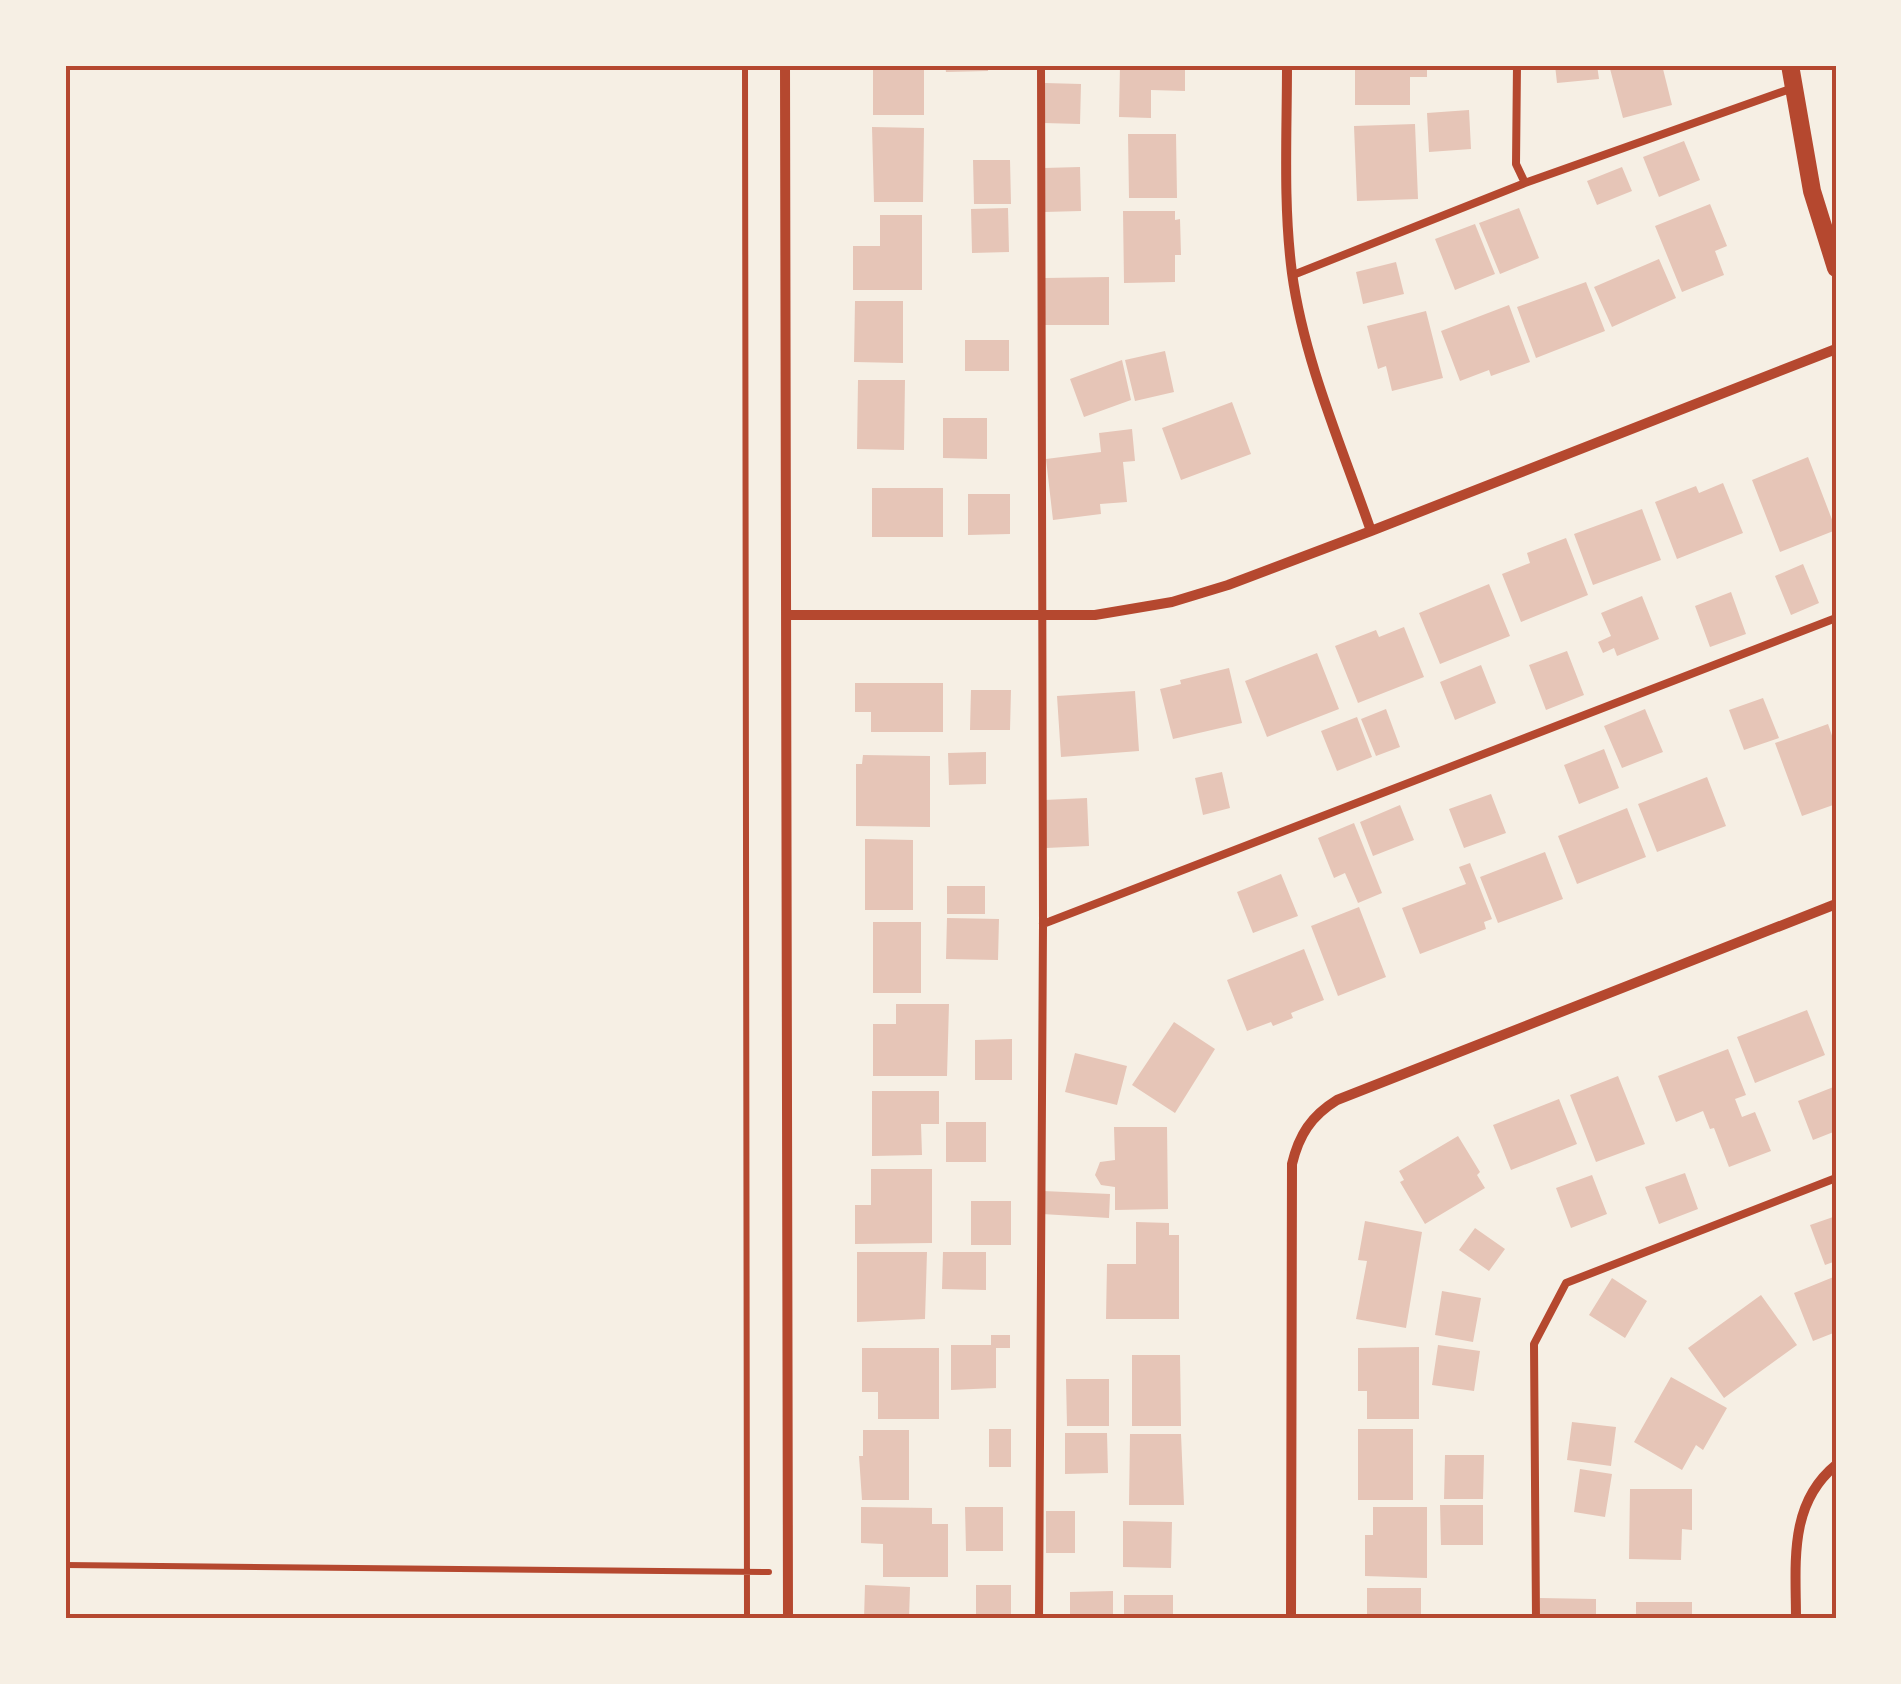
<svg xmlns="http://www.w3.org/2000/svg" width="1901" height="1684" font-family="Arial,sans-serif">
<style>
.building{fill:#e6c5b7}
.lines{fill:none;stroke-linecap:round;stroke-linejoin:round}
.path{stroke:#b5482f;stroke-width:6}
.service{stroke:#b5482f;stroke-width:8}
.minor{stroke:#b5482f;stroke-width:10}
.tertiary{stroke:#b5482f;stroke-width:18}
.neatline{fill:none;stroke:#b5482f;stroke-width:4}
</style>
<rect width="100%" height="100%" fill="#f6efe4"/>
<path class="building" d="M873,65H924V115H873Z
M945,65H988V71L946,72Z
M1120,65H1185V91L1151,90V118L1119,117Z
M1355,65H1427V77H1410V105H1355Z
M1555,65H1597L1599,79L1557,83Z
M1609,65H1662L1672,105L1623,118Z
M1045,83L1081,84L1080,124L1044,123Z
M1469,110L1471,149L1429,152L1427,113Z
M1415,124L1418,199L1357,201L1354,126Z
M872,127L924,128L923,202H874Z
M1128,134H1176L1177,198H1129Z
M1684,141L1700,180L1659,197L1643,157Z
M973,160H1010L1011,204H974Z
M1080,167L1081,211L1044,212V168Z
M1622,167L1632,191L1597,205L1587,181Z
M1710,204L1727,246L1715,251L1724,275L1682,292L1655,226Z
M1008,208L1009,252L972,253L971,209Z
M1519,208L1539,258L1500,274L1479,223Z
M1123,211H1175V220L1180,219L1181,255H1175V282L1124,283Z
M880,215H922V290H853V246H880Z
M1475,224L1495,274L1455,290L1435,239Z
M1659,259L1676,298L1612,327L1594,287Z
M1396,262L1404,294L1363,304L1356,272Z
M1109,277V325H1045V278Z
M1586,282L1605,331L1536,358L1517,307Z
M855,301H903V363L854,362Z
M1509,305L1530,362L1491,376L1489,370L1460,381L1441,331Z
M1426,311L1443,378L1392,391L1386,366L1378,369L1367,326Z
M965,340H1009V371H965Z
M1165,351L1174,392L1135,401L1125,360Z
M1122,360L1131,400L1084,417L1070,379Z
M858,380H905L904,450L857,449Z
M1232,402L1251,454L1181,480L1162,428Z
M943,418H987V459L943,458Z
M1132,429L1135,461L1123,462L1127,502L1100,504L1101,514L1053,520L1046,459L1101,452L1099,433Z
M1808,457L1836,530L1780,552L1752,480Z
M1723,483L1743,533L1677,559L1655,502L1696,486L1699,493Z
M872,488H943V537H872Z
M968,494H1010V534L968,535Z
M1642,509L1661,560L1593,585L1574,534Z
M1566,538L1588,595L1521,622L1502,574L1530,563L1527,553Z
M1803,564L1819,603L1791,615L1775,576Z
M1489,584L1510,636L1440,664L1419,613Z
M1731,592L1746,634L1710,647L1695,606Z
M1642,596L1659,639L1617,656L1614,648L1603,653L1598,642L1611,636L1601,613Z
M1404,627L1424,677L1358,703L1335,646L1376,630L1379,637Z
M1567,651L1584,695L1546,710L1529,665Z
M1317,653L1339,709L1267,737L1245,681Z
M1481,665L1496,703L1455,720L1440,682Z
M1229,668L1242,723L1173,739L1160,689L1181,684L1180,680Z
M855,683H943V732H871V712H855Z
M971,690H1011L1010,730H970Z
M1135,691L1139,751L1061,757L1057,696Z
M1763,698L1779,738L1744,750L1729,710Z
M1386,709L1400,747L1376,756L1361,719Z
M1645,709L1663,752L1622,768L1604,726Z
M1357,717L1372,757L1337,771L1321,731Z
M1828,724L1836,747V804L1802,816L1775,743Z
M1604,749L1619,788L1579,804L1564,765Z
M986,752V784L949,785L948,753Z
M863,755L930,756V827L856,826V764H862Z
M1222,772L1230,808L1203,815L1195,778Z
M1707,777L1726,826L1657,852L1638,804Z
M1491,794L1506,833L1464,848L1449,809Z
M1087,798L1089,846L1046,848L1044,800Z
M1400,805L1414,840L1373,856L1360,822Z
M1627,808L1646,857L1577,884L1558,836Z
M1354,823L1382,893L1358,903L1345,873L1334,878L1318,838Z
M865,839L913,840V910H865Z
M1545,852L1563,899L1498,923L1480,877Z
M1470,863L1492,919L1484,922L1486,929L1420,954L1402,908L1466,884L1459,867Z
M1281,874L1298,916L1253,933L1237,892Z
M947,886H985V914H947Z
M1359,907L1386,977L1338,996L1311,926Z
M947,918L999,919L998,960L946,959Z
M873,922H921V993H873Z
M1304,949L1324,1000L1291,1013L1293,1018L1273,1026L1271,1022L1247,1031L1227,980Z
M896,1004H949L947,1076H873V1024H896Z
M1807,1010L1825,1055L1755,1083L1737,1037Z
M1174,1022L1215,1049L1175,1113L1132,1085Z
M1012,1039V1080H975V1040Z
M1728,1049L1746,1095L1735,1099L1742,1117L1755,1112L1771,1151L1729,1167L1714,1128L1710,1129L1703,1111L1676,1122L1658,1076Z
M1075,1053L1127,1066L1117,1105L1065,1092Z
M1618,1076L1645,1144L1596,1162L1570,1095Z
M1836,1086V1131L1813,1140L1798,1101Z
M872,1091H939V1124H921L922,1155L872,1156Z
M1559,1099L1577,1144L1511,1170L1493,1125Z
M946,1122H986V1162H946Z
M1114,1127H1167L1168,1209L1115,1210V1187L1101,1185L1095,1175L1100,1162L1115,1160Z
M1458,1136L1480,1172L1477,1175L1485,1188L1425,1224L1400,1182L1404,1180L1399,1171Z
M871,1169H932V1243L855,1244V1205H871Z
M1685,1173L1698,1209L1659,1224L1645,1187Z
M1592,1175L1607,1214L1571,1228L1556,1188Z
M1043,1191L1110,1194L1109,1218L1042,1214Z
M971,1201H1011V1245H971Z
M1836,1216V1261L1825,1265L1810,1225Z
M1365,1221L1422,1232L1406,1328L1356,1319L1367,1261L1358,1260Z
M1136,1222L1169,1223V1235H1179V1319H1106L1107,1264H1136Z
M1475,1228L1505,1249L1489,1271L1459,1250Z
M857,1252H927L925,1319L857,1322Z
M943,1252H986V1290L942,1289Z
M1836,1276V1332L1813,1341L1794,1293Z
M1612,1278L1647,1301L1625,1338L1589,1315Z
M1442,1291L1481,1298L1473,1342L1435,1335Z
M1761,1295L1797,1345L1724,1398L1688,1348Z
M991,1335H1010V1348H996V1388L951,1390V1345H991Z
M1438,1345L1480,1351L1474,1391L1432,1385Z
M1419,1347V1419H1367V1391H1358V1348Z
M862,1348H939V1419H878V1392H862Z
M1132,1355H1180L1181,1426H1132Z
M1671,1377L1727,1408L1703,1450L1696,1445L1682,1470L1634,1442Z
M1066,1379H1109V1426H1067Z
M1572,1422L1616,1427L1611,1466L1567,1460Z
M989,1429H1011V1467H989Z
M1358,1429H1413V1500H1358Z
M863,1430H909V1500H862L859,1456H863Z
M1065,1433H1107L1108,1473L1065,1474Z
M1130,1434H1181L1184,1505H1129Z
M1445,1455H1484L1483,1499H1444Z
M1580,1469L1612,1474L1605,1517L1574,1512Z
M1630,1489H1692V1530L1682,1529L1681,1560L1629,1559Z
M1440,1505H1483V1545H1441Z
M861,1507L932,1508V1524H948V1577H883V1544L861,1543Z
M965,1507H1003V1551H966Z
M1373,1507H1427V1578L1365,1576V1535H1373Z
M1046,1511H1075V1553H1046Z
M1123,1521L1172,1522L1171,1568L1123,1567Z
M865,1585L910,1587L909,1619H864Z
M976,1585H1011V1619H976Z
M1367,1588H1421V1619H1367Z
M1113,1591V1619H1070V1592Z
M1124,1595H1173V1619H1124Z
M1540,1598L1596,1599V1619H1540Z
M1636,1602H1692V1619H1636Z"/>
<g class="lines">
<path class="path" d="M745,65L747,1619
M65,1565L769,1572"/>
<path class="service" d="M1517,65L1516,164L1525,183
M1293,275L1525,183L1793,88
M1043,924L1836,618
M1039,1619L1043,924L1041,65
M1536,1619L1534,1344L1566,1283L1836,1178"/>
<path class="minor" d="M785,65L788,1619
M1287,65C1287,134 1283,204 1292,273C1304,361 1342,447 1371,531
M788,615H1095L1172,602L1228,585L1371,531L1836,349
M1291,1619L1292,1164C1299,1135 1311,1116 1337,1100L1836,904
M1796,1619C1796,1564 1788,1504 1836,1465"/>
<path class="tertiary" d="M1790,65L1812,191L1836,268"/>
</g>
<rect width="1901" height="1684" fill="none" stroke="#f6efe4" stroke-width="135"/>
<rect x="68" y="68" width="1766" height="1548" class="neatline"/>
</svg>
